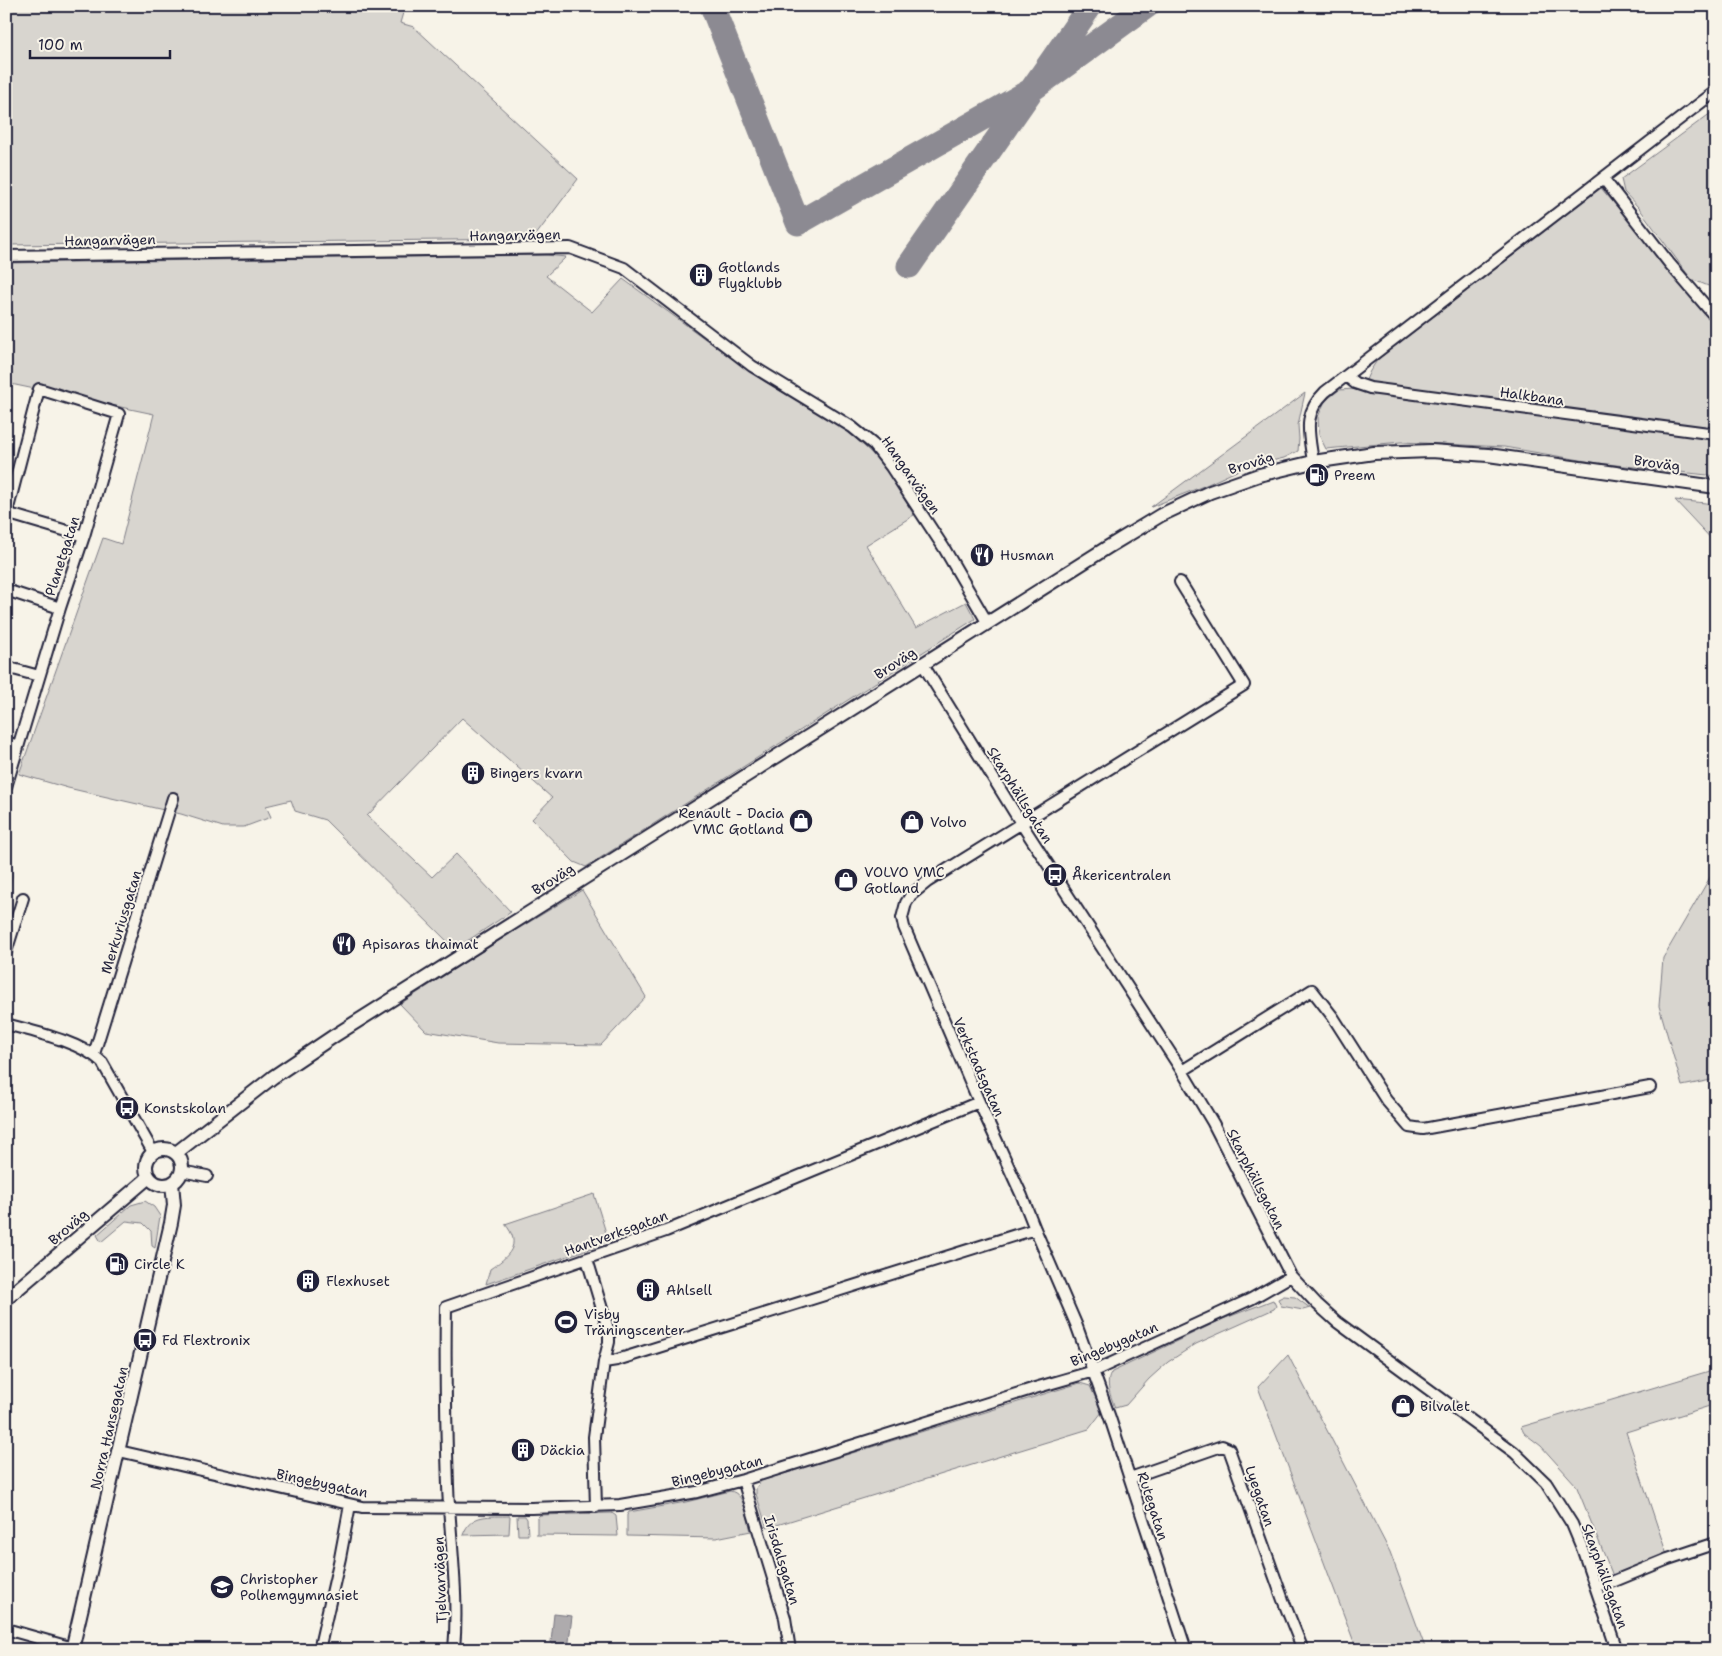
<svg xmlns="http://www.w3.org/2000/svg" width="1722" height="1656" font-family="'Shantell Sans',sans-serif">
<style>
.green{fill:#d8d5cf;stroke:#7d7c85}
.water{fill:#aeabad;stroke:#76747f}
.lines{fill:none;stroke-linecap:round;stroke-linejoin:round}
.taxiway{stroke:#8c8a92;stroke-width:25}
.minor-casing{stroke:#22223b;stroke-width:14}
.major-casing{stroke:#22223b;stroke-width:16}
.minor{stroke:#f7f3e8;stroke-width:10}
.major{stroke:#f7f3e8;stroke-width:12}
.labels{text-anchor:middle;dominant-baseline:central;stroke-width:4;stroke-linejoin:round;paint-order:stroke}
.street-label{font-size:14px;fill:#22223b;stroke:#f7f3e8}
.poi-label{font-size:14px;fill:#22223b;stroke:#f7f3e8;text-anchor:start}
</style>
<rect width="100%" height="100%" fill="#f7f3e8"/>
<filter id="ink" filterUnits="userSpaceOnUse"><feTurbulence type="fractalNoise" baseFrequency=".02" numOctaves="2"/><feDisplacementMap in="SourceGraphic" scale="10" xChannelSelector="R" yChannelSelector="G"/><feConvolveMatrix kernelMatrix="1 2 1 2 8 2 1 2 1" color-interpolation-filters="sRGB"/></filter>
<g filter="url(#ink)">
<path class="green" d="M6,6H405L400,23L414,27L578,179L533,239L6,245Z
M1715,110L1716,112V292L1711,287L1691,279L1639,208L1624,192L1621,179Z
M1601,188L1716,323V476L1598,463L1504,447L1401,442L1326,449L1319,435L1318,417L1325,401L1339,390L1354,389L1365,382L1370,371L1378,359Z
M546,255L566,257L546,276L592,312L623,279L756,376L849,432L882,463L914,515L866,545L916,628L966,602L975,619L586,867L574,862L532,819L552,798L462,718L367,816L432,877L456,854L511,912L455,949L325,820L295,811L291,800L266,806L271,817L244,827H223L181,814L68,788L19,774L103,538L121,544L154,414L6,383V263Z
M1305,393L1298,425L1299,439L1298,451L1284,458L1243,468L1206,485L1151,507Z
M1675,500L1716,504V544Z
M6,843L11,850L12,876L6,911Z
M1716,867V1079L1682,1086L1659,1006L1663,958Z
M582,890L646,997L601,1045L498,1043L426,1031L400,1004L498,941Z
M594,1194L607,1236L603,1244L486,1284L490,1269C508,1257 523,1245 505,1224Z
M145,1201L154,1207L160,1216L155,1248L152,1246L151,1231L143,1223L126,1221L101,1242L97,1235L131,1205Z
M1284,1296L1295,1297L1310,1308L1303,1310L1281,1306L1278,1299Z
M1273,1300L1276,1306L1274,1309L1196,1344L1168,1362L1149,1379L1126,1405L1115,1408C1111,1396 1104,1383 1112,1372L1223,1319Z
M1288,1355L1390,1552L1426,1650H1357L1258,1387Z
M1716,1369V1404L1626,1432L1667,1555L1613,1576L1576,1485L1541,1446L1524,1433L1521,1427Z
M1080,1383L1090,1386L1102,1412L1089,1429L767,1528L756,1494V1488L761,1481Z
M730,1491C745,1493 747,1518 751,1531L716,1538L627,1536V1515L629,1512L686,1502Z
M612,1513L616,1516L618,1536L537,1535V1518L540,1515Z
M510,1516L509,1534L463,1535C471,1512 490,1517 510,1516Z
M517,1516H525L527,1519L528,1535H518Z"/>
<path class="water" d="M554,1614L572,1616L568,1650H557L551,1642Z"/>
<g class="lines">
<path class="taxiway" d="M712,6L798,223L1030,91L1147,6
M909,266L1090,6"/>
<g class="minor-casing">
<path id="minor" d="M1603,178L1669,263L1711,312L1716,315
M6,256L570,248L624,268L752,366L852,427L874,445L891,467L944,548L987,622
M1346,376L1355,383L1370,388L1716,434
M1313,462C1309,432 1302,415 1325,392L1716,91
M6,513L84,536
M6,516L39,389L119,414L84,536L60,608L6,787
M1180,582L1244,685L927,882L911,895L906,903L902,918L904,927L979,1102L1022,1196L1035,1229L1076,1324L1110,1418L1186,1650
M6,590L60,608
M922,663L1021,823L1182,1071L1213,1123L1291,1276L1317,1304L1337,1322L1514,1452L1546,1483L1572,1524L1582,1548L1617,1650
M6,667L39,676
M6,742L18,746
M6,952L23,898
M6,1024C35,1032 81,1042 102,1062L153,1152
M94,1054L173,798
M1182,1071L1312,990L1333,1017L1386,1100L1409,1127L1423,1129L1650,1087
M181,1171L207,1176
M587,1259L609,1332V1342L604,1362L617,1360L1035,1229
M119,1451L362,1507L531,1508L620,1505L697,1492L743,1480L1035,1388L1094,1371L1251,1299L1291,1276
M1130,1478L1222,1446L1229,1449L1283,1600L1303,1650
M743,1480L785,1618L790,1650
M596,1507L594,1437L604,1362
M1596,1586L1612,1582L1668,1559L1716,1543
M6,1629L73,1648
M319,1650L340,1558L350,1505
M454,1650C459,1595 450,1541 448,1486C446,1426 445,1366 446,1307L666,1231L979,1102"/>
</g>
<g class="major-casing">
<path id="major" d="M146 1167a18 18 0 1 1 36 0a18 18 0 1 1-36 0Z
M176,1153L273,1077L334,1036L1108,547L1161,515L1210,492L1259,475L1313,462L1374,453L1403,452L1431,451L1488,455L1716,487
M6,1299L149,1177
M72,1650L171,1223L174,1205L172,1183"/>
</g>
<use href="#minor" class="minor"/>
<use href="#major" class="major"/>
</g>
</g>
<defs>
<g id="building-disc" transform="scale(1.25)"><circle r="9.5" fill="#22223b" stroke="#f7f3e8"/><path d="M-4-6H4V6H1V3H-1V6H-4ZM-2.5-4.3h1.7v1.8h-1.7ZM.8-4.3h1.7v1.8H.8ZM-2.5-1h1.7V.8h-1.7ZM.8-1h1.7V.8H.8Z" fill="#fff"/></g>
<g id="fuel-disc" transform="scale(1.25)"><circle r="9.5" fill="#22223b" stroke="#f7f3e8"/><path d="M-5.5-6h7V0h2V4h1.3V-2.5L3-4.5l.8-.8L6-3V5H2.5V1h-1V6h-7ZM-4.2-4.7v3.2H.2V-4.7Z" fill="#fff"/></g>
<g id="restaurant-disc" transform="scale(1.25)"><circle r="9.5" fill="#22223b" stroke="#f7f3e8"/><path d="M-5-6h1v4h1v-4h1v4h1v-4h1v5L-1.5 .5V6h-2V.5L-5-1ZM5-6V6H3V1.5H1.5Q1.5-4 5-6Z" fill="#fff"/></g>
<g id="shop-disc" transform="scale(1.25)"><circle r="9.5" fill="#22223b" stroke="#f7f3e8"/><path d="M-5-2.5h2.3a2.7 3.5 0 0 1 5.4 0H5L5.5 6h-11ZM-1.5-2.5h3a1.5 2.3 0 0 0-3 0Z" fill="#fff"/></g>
<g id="bus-disc" transform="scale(1.25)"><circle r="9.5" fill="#22223b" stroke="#f7f3e8"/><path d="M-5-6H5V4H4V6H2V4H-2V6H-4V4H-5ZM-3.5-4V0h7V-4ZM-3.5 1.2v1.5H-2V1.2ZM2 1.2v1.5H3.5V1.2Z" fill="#fff"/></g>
<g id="stadium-disc" transform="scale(1.25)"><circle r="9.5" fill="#22223b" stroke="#f7f3e8"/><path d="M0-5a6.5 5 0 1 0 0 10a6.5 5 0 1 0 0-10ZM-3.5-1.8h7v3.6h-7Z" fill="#fff"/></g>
<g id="school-disc" transform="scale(1.25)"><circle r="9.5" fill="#22223b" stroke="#f7f3e8"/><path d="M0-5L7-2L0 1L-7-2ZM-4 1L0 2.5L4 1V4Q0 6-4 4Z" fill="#fff"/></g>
</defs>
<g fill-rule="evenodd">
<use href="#building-disc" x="701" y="275"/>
<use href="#fuel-disc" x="1317" y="475"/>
<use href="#restaurant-disc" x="982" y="555"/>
<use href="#building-disc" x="473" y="773"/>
<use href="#shop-disc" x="801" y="821"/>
<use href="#shop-disc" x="912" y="822"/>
<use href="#bus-disc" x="1055" y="875"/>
<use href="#shop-disc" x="846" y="880"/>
<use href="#restaurant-disc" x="344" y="944"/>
<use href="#bus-disc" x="127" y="1108"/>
<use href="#fuel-disc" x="117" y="1264"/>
<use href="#building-disc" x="308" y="1281"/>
<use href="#building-disc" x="648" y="1290"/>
<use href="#stadium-disc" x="566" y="1322"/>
<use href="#bus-disc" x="145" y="1340"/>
<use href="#shop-disc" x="1403" y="1406"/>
<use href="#building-disc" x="523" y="1450"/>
<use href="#school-disc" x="222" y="1587"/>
</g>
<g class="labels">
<g class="street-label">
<text transform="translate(515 235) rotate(-1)">Hangarvägen</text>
<text transform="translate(110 240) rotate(-1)">Hangarvägen</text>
<text transform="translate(1532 396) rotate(8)">Halkbana</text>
<text transform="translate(1251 463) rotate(-17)">Broväg</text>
<text transform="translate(1657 463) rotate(8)">Broväg</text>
<text transform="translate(911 475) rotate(55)">Hangarvägen</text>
<text transform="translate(62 556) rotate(-72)">Planetgatan</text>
<text transform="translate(895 663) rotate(-33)">Broväg</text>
<text transform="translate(1020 795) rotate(58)">Skarphällsgatan</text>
<text transform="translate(553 879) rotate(-32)">Broväg</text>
<text transform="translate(121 922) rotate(-73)">Merkuriusgatan</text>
<text transform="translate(979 1067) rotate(66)">Verkstadsgatan</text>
<text transform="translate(1256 1179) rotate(63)">Skarphällsgatan</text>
<text transform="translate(68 1227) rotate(-41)">Broväg</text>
<text transform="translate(616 1233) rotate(-20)">Hantverksgatan</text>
<text transform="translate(1114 1344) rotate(-23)">Bingebygatan</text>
<text transform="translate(109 1428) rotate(-77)">Norra Hansegatan</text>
<text transform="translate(717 1471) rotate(-14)">Bingebygatan</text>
<text transform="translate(322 1483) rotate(12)">Bingebygatan</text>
<text transform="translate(1260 1496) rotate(71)">Lyegatan</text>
<text transform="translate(1153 1506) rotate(72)">Rutegatan</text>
<text transform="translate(782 1560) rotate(73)">Irisdalsgatan</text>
<text transform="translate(1605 1576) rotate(70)">Skarphällsgatan</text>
<text transform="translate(440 1580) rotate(-92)">Tjelvarvägen</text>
</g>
<g class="poi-label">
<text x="718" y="267">Gotlands<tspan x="718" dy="16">Flygklubb</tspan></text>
<text x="1334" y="475">Preem</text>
<text x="1000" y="555">Husman</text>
<text x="490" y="773">Bingers kvarn</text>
<text x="784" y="813" text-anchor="end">Renault - Dacia<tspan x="784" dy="16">VMC Gotland</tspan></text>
<text x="930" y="822">Volvo</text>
<text x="864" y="872">VOLVO VMC<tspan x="864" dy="16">Gotland</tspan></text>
<text x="1072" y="875">Åkericentralen</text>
<text x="362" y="944">Apisaras thaimat</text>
<text x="144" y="1108">Konstskolan</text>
<text x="134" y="1264">Circle K</text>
<text x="326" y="1281">Flexhuset</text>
<text x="666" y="1290">Ahlsell</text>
<text x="584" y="1314">Visby<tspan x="584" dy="16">Träningscenter</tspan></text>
<text x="162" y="1340">Fd Flextronix</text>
<text x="1420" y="1406">Bilvalet</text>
<text x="540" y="1450">Däckia</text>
<text x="240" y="1579">Christopher<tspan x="240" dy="16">Polhemgymnasiet</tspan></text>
</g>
</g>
<rect width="1722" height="1656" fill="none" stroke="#f7f3e8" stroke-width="25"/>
<rect x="12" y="12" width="1697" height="1631" fill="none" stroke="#22223b" stroke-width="2" filter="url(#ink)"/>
<path d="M30 50v8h140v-8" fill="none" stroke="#22223b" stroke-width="2.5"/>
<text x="38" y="50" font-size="15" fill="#22223b" stroke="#f7f3e8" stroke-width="4" paint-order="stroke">100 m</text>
</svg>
